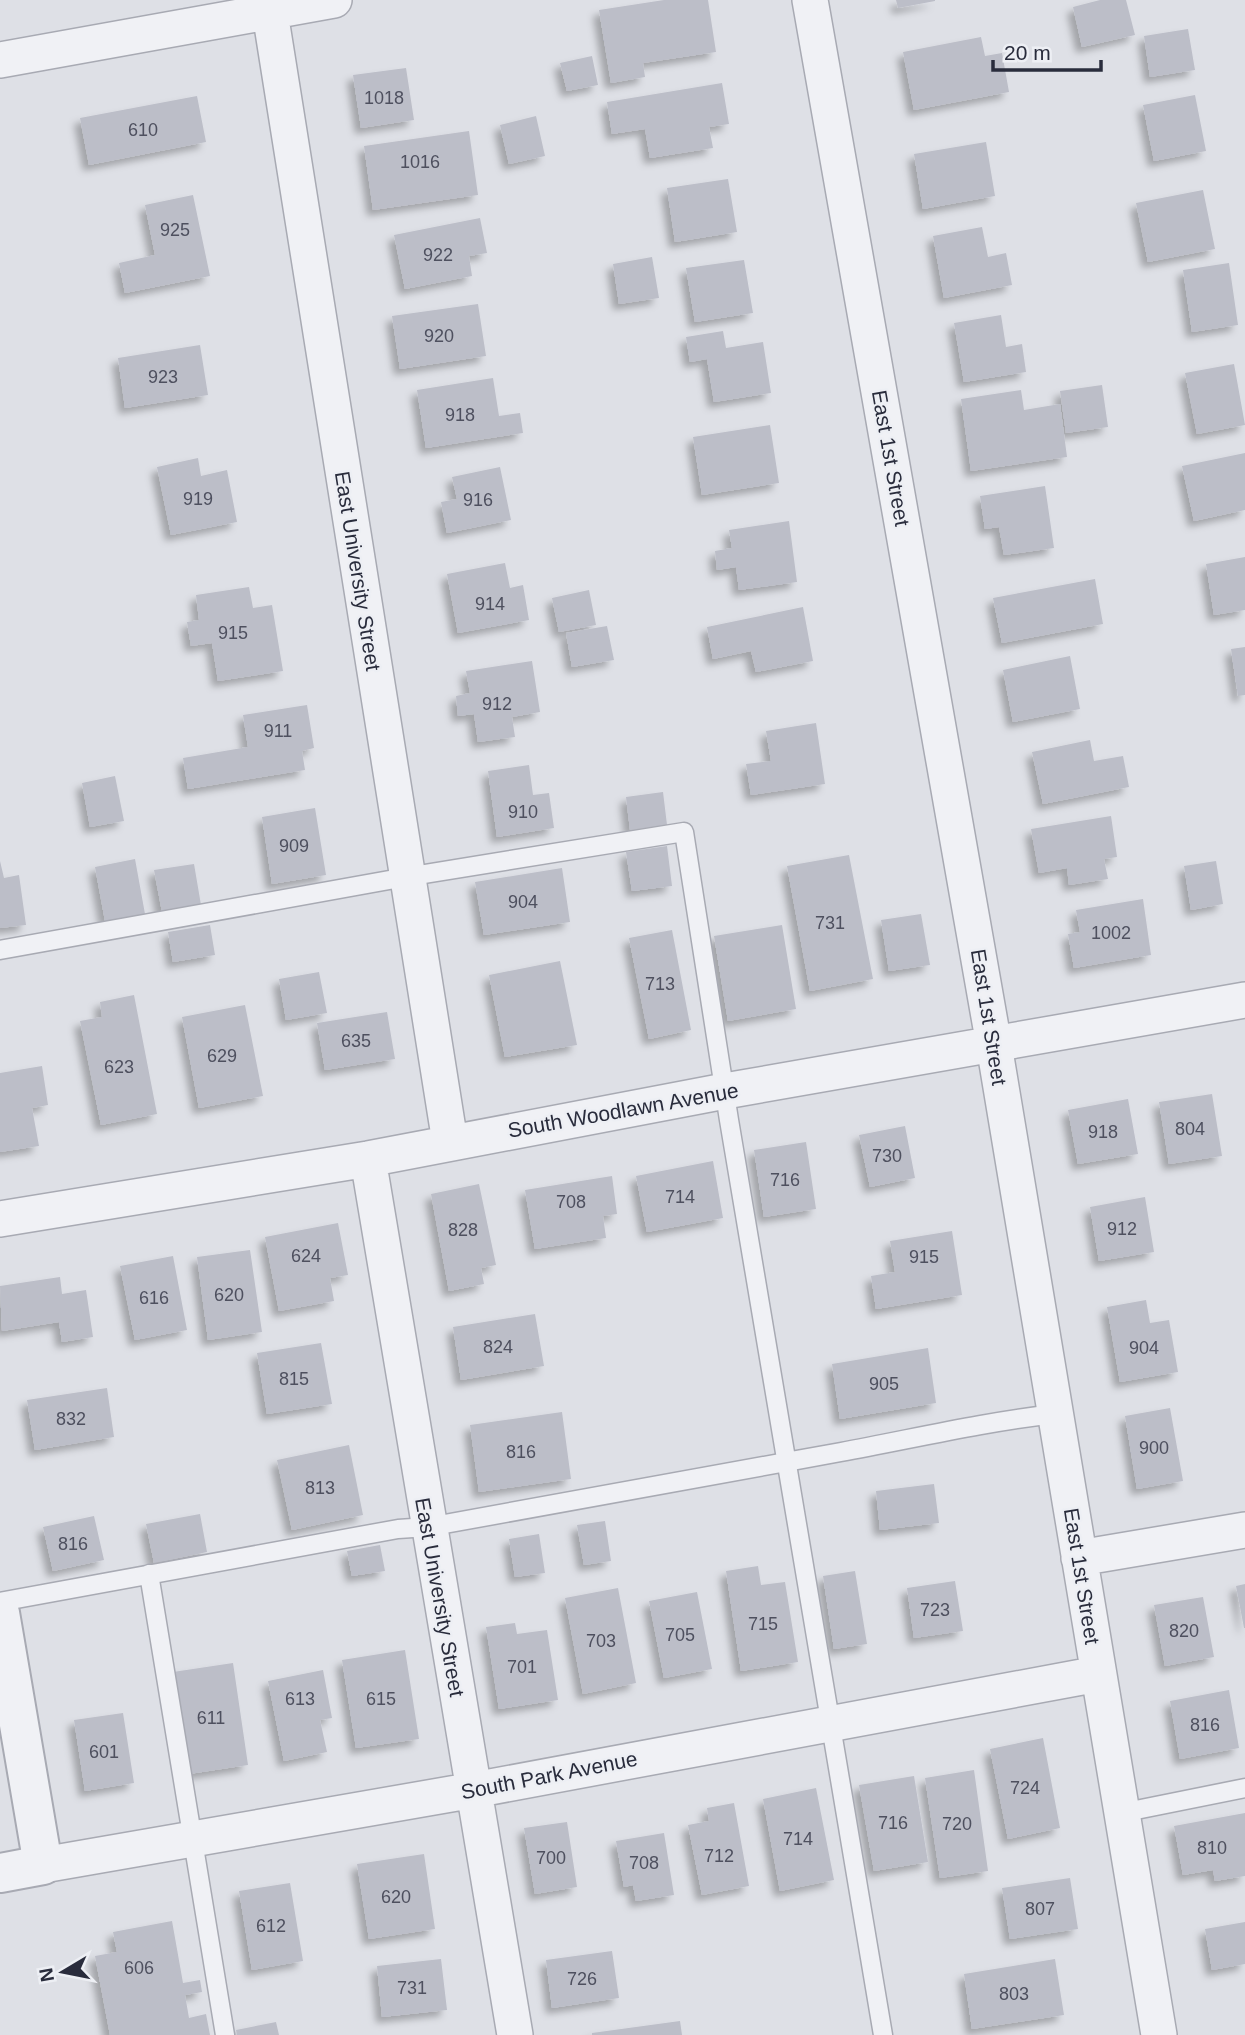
<svg xmlns="http://www.w3.org/2000/svg" width="1245" height="2035" font-family="Helvetica,sans-serif">
<style>
.building{fill:#bcbec8;filter:url(#shadow)}
.lines{fill:none;stroke-linecap:round;stroke-linejoin:round}
.service-casing{stroke:#a8aab3;stroke-width:21}
.minor-casing{stroke:#a8aab3;stroke-width:38}
.tertiary-casing{stroke:#a8aab3;stroke-width:42}
.service{stroke:#f0f1f5;stroke-width:18}
.minor{stroke:#f0f1f5;stroke-width:35}
.tertiary{stroke:#f0f1f5;stroke-width:38}
.labels{text-anchor:middle;dominant-baseline:central;stroke-width:5;stroke-linejoin:round;paint-order:stroke}
.number-label{font-size:18px;fill:#4e505f}
.street-label{font-size:21px;fill:#292c3c;stroke:#edeff4}
</style>
<defs>
<filter id="shadow"><feDropShadow dx="-6" dy="6" stdDeviation="3.5" flood-color="#0004"/></filter>
</defs>
<rect width="100%" height="100%" fill="#dee0e6"/>
<path class="building" d="M664,0H708L716,52L643,63L645,77L611,83L599,10Z
M896,0H935V1L898,8Z
M1100,0H1126L1135,35L1082,47L1073,7Z
M1188,29L1195,70L1150,77L1144,36Z
M981,37L985,56L1002,53L1009,92L914,110L903,52Z
M592,56L598,85L567,91L560,63Z
M406,68L414,120L361,128L353,75Z
M722,83L729,124L709,127L713,148L650,158L645,129L612,134L607,102Z
M1195,95L1206,151L1154,161L1143,105Z
M197,96L206,142L89,165L80,118Z
M536,116L545,156L509,164L500,125Z
M469,131L478,195L373,210L364,146Z
M986,142L995,196L923,209L914,154Z
M728,179L737,232L675,242L667,188Z
M1203,190L1215,249L1148,262L1136,203Z
M193,195L210,276L125,293L119,263L155,255L145,205Z
M480,218L487,253L469,256L472,276L405,289L394,235Z
M982,227L988,257L1006,253L1012,285L944,298L933,236Z
M652,257L659,298L619,304L613,264Z
M744,260L753,313L695,322L686,268Z
M1229,263L1238,325L1192,332L1183,270Z
M478,304L486,356L400,369L392,316Z
M1001,315L1006,347L1022,344L1026,372L964,382L954,323Z
M723,331L726,348L763,342L771,393L714,402L707,359L690,362L686,337Z
M200,345L208,395L125,408L118,358Z
M1234,364L1245,425L1197,434L1185,373Z
M493,378L499,416L520,413L523,433L426,448L417,390Z
M1102,385L1108,427L1066,433L1060,391Z
M1021,390L1024,410L1060,404L1067,457L971,471L961,399Z
M770,425L779,483L702,495L693,437Z
M1245,453V510L1194,521L1182,466Z
M198,458L201,476L227,470L237,522L171,535L157,467Z
M500,467L511,520L447,533L441,502L457,499L452,477Z
M1045,486L1054,548L1004,555L999,527L985,529L980,496Z
M789,521L797,582L739,590L736,567L717,570L715,551L732,548L729,530Z
M1245,557V610L1214,615L1206,564Z
M505,563L510,588L523,585L529,620L458,633L447,574Z
M1095,579L1103,624L1002,643L993,598Z
M249,587L253,608L272,605L283,671L218,681L212,643L191,646L187,622L199,620L196,595Z
M589,590L596,625L559,632L552,598Z
M803,607L813,661L756,672L751,651L713,659L707,627Z
M607,626L614,660L572,667L566,633Z
M1245,647V695L1238,696L1231,649Z
M1070,656L1080,709L1013,722L1003,670Z
M532,661L540,712L512,717L515,737L478,742L474,714L458,716L456,696L470,693L466,671Z
M307,705L314,748L302,751L305,770L188,789L183,758L248,747L243,715Z
M816,723L825,784L751,795L746,764L771,761L766,731Z
M1090,740L1094,761L1123,756L1129,787L1043,804L1032,752Z
M529,765L533,795L549,793L554,828L497,837L488,771Z
M115,776L124,821L90,827L82,783Z
M663,792L667,825L630,830L626,797Z
M315,808L326,875L272,884L262,817Z
M1111,816L1117,857L1104,859L1108,879L1069,885L1067,868L1039,873L1031,829Z
M667,846L672,886L632,891L626,852Z
M849,855L873,979L810,991L787,866Z
M135,859L145,914L105,921L95,867Z
M0,861L4,878L19,875L26,925L0,928Z
M1216,861L1223,904L1191,910L1184,866Z
M194,864L201,905L162,912L154,870Z
M562,868L570,922L484,935L475,882Z
M1143,899L1151,955L1074,968L1068,934L1080,932L1076,910Z
M921,914L930,965L889,971L881,920Z
M210,925L215,955L173,962L168,932Z
M782,925L796,1009L728,1021L714,936Z
M672,930L691,1030L649,1039L629,938Z
M560,961L577,1045L505,1057L489,975Z
M319,972L327,1013L286,1020L279,979Z
M134,995L157,1114L101,1125L80,1021L102,1017L100,1002Z
M245,1005L263,1096L199,1108L182,1017Z
M387,1012L395,1059L325,1070L317,1023Z
M42,1066L48,1105L32,1108L39,1146L0,1152V1073Z
M1212,1094L1222,1156L1169,1164L1159,1102Z
M1128,1099L1138,1154L1078,1164L1068,1110Z
M905,1126L915,1178L870,1187L859,1135Z
M806,1142L816,1209L764,1217L754,1150Z
M713,1161L723,1218L647,1232L636,1176Z
M612,1176L617,1214L603,1216L606,1238L535,1249L525,1190Z
M479,1184L496,1265L481,1268L484,1284L449,1291L431,1194Z
M1145,1197L1154,1252L1099,1261L1090,1207Z
M338,1223L348,1275L330,1278L334,1301L279,1311L265,1237Z
M952,1231L962,1295L876,1309L871,1276L895,1272L890,1241Z
M250,1250L262,1332L208,1340L197,1257Z
M173,1256L187,1330L135,1340L120,1266Z
M60,1277L62,1294L86,1290L93,1337L62,1342L59,1322L2,1331L0,1286Z
M1146,1300L1150,1323L1169,1320L1178,1372L1120,1382L1107,1307Z
M535,1314L544,1366L461,1380L453,1327Z
M321,1343L332,1404L267,1414L257,1353Z
M928,1348L936,1403L840,1419L832,1364Z
M107,1388L114,1437L35,1450L27,1400Z
M1170,1408L1183,1481L1137,1489L1125,1416Z
M562,1412L571,1479L479,1492L470,1425Z
M349,1445L363,1515L292,1530L277,1460Z
M934,1484L939,1523L880,1530L876,1491Z
M200,1514L207,1552L154,1563L146,1524Z
M94,1516L104,1560L53,1571L43,1527Z
M605,1521L611,1561L584,1565L577,1525Z
M539,1534L545,1573L515,1577L509,1539Z
M380,1545L385,1571L352,1576L347,1551Z
M758,1566L761,1585L785,1582L798,1662L741,1671L726,1571Z
M855,1571L867,1644L834,1649L823,1576Z
M955,1581L963,1631L914,1638L907,1588Z
M1245,1584V1628H1244L1236,1586Z
M618,1588L636,1683L583,1694L565,1598Z
M697,1592L712,1669L664,1678L649,1601Z
M1203,1597L1214,1657L1165,1666L1154,1605Z
M515,1623L517,1634L547,1630L558,1700L499,1709L486,1627Z
M405,1650L419,1739L356,1748L342,1660Z
M233,1663L248,1765L189,1774L173,1672Z
M323,1670L332,1718L320,1720L327,1752L284,1761L268,1681Z
M1229,1690L1239,1748L1180,1759L1170,1701Z
M123,1713L134,1783L85,1791L74,1720Z
M1043,1738L1060,1828L1008,1839L990,1749Z
M974,1770L988,1871L940,1878L925,1778Z
M914,1776L928,1862L874,1871L859,1785Z
M816,1788L834,1880L780,1891L763,1799Z
M734,1803L749,1886L702,1895L688,1825L709,1821L707,1808Z
M1245,1813V1876L1215,1881L1213,1870L1183,1875L1174,1826Z
M567,1822L577,1887L535,1894L524,1828Z
M664,1833L674,1895L636,1901L633,1885L624,1887L616,1841Z
M424,1854L435,1929L369,1939L357,1864Z
M1070,1878L1078,1929L1010,1939L1002,1888Z
M290,1883L303,1961L252,1970L239,1891Z
M172,1921L183,1983L200,1980L202,1992L185,1995L189,2018L206,2014L210,2035H110L95,1956L117,1952L113,1932Z
M1245,1922V1964L1212,1970L1205,1929Z
M612,1951L619,1998L552,2008L546,1960Z
M441,1959L447,2010L382,2017L377,1966Z
M1055,1959L1064,2015L972,2029L964,1974Z
M680,2021L682,2035H592V2033Z
M276,2022L279,2035H237L236,2030Z"/>
<g class="lines">
<g class="service-casing">
<path id="service" d="M0,950L406,877L684,832L729,1120L883,2035
M149,1574L225,2035
M0,1602L398,1529L428,1527C565,1503 703,1477 841,1452C912,1439 983,1422 1055,1414
M1121,1813L1245,1788"/>
</g>
<g class="minor-casing">
<path id="minor" d="M268,0L450,1142
M810,0L994,1045L1159,2035
M0,60L334,0
M368,1159L515,2035
M0,1219L368,1159L725,1091L1245,1000
M1079,1558L1245,1530
M43,1865L474,1790L1098,1674"/>
</g>
<g class="tertiary-casing">
<path id="tertiary" d="M0,1613L43,1865L0,1873"/>
</g>
<use href="#service" class="service"/>
<use href="#minor" class="minor"/>
<use href="#tertiary" class="tertiary"/>
</g>
<g class="labels">
<g class="number-label">
<text x="384" y="98">1018</text>
<text x="143" y="130">610</text>
<text x="420" y="162">1016</text>
<text x="175" y="230">925</text>
<text x="438" y="255">922</text>
<text x="439" y="336">920</text>
<text x="163" y="377">923</text>
<text x="460" y="415">918</text>
<text x="198" y="499">919</text>
<text x="478" y="500">916</text>
<text x="490" y="604">914</text>
<text x="233" y="633">915</text>
<text x="497" y="704">912</text>
<text x="278" y="731">911</text>
<text x="523" y="812">910</text>
<text x="294" y="846">909</text>
<text x="523" y="902">904</text>
<text x="830" y="923">731</text>
<text x="1111" y="933">1002</text>
<text x="660" y="984">713</text>
<text x="356" y="1041">635</text>
<text x="222" y="1056">629</text>
<text x="119" y="1067">623</text>
<text x="1190" y="1129">804</text>
<text x="1103" y="1132">918</text>
<text x="887" y="1156">730</text>
<text x="785" y="1180">716</text>
<text x="680" y="1197">714</text>
<text x="571" y="1202">708</text>
<text x="1122" y="1229">912</text>
<text x="463" y="1230">828</text>
<text x="306" y="1256">624</text>
<text x="924" y="1257">915</text>
<text x="229" y="1295">620</text>
<text x="154" y="1298">616</text>
<text x="498" y="1347">824</text>
<text x="1144" y="1348">904</text>
<text x="294" y="1379">815</text>
<text x="884" y="1384">905</text>
<text x="71" y="1419">832</text>
<text x="1154" y="1448">900</text>
<text x="521" y="1452">816</text>
<text x="320" y="1488">813</text>
<text x="73" y="1544">816</text>
<text x="935" y="1610">723</text>
<text x="763" y="1624">715</text>
<text x="1184" y="1631">820</text>
<text x="680" y="1635">705</text>
<text x="601" y="1641">703</text>
<text x="522" y="1667">701</text>
<text x="300" y="1699">613</text>
<text x="381" y="1699">615</text>
<text x="211" y="1718">611</text>
<text x="1205" y="1725">816</text>
<text x="104" y="1752">601</text>
<text x="1025" y="1788">724</text>
<text x="893" y="1823">716</text>
<text x="957" y="1824">720</text>
<text x="798" y="1839">714</text>
<text x="1212" y="1848">810</text>
<text x="719" y="1856">712</text>
<text x="551" y="1858">700</text>
<text x="644" y="1863">708</text>
<text x="396" y="1897">620</text>
<text x="1040" y="1909">807</text>
<text x="271" y="1926">612</text>
<text x="139" y="1968">606</text>
<text x="582" y="1979">726</text>
<text x="412" y="1988">731</text>
<text x="1014" y="1994">803</text>
</g>
<g class="street-label">
<text transform="translate(891 458) rotate(80)">East 1st Street</text>
<text transform="translate(358 571) rotate(81)">East University Street</text>
<text transform="translate(989 1017) rotate(81)">East 1st Street</text>
<text transform="translate(623 1110) rotate(-10)">South Woodlawn Avenue</text>
<text transform="translate(1082 1576) rotate(81)">East 1st Street</text>
<text transform="translate(440 1597) rotate(80)">East University Street</text>
<text transform="translate(549 1775) rotate(-11)">South Park Avenue</text>
</g>
</g>
<g transform="translate(63 1972) rotate(260)" stroke="#edeff4" stroke-width="5" paint-order="stroke">
<path d="M0-5L12 26L0 18L-12 26Z" fill="#292c3c"/>
<text y="-10" font-size="19" font-weight="bold" text-anchor="middle" fill="#292c3c">N</text>
</g>
<path d="M993 60v10h108v-10" fill="none" stroke="#292c3c" stroke-width="3.5"/>
<text x="1004" y="60" font-size="21" fill="#292c3c" stroke="#edeff4" stroke-width="5" paint-order="stroke">20 m</text>
</svg>
